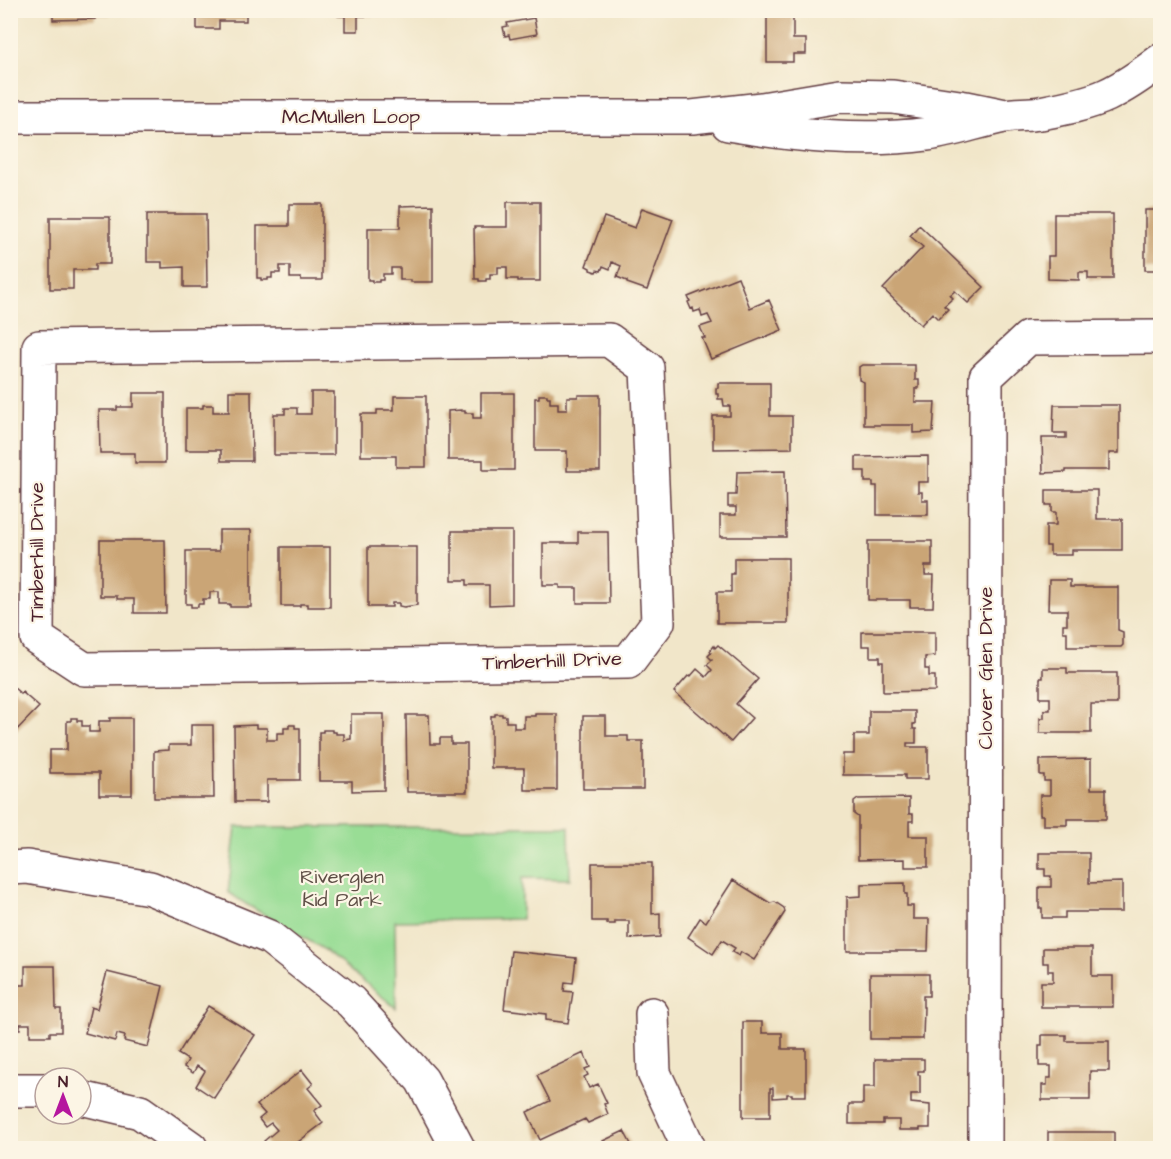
<svg xmlns="http://www.w3.org/2000/svg" width="1171" height="1159" font-family="'Architects Daughter',sans-serif">
<style>
.green{fill:#99dd95;stroke:#727e60;stroke-width:1.5}
.building{fill:#caa576}
.lines{fill:none;stroke-linecap:round;stroke-linejoin:round}
.minor-casing{stroke:#633d43;stroke-width:36}
.minor{stroke:#fff;stroke-width:33}
.labels{text-anchor:middle;dominant-baseline:central;stroke-width:4.5;stroke-linejoin:round;paint-order:stroke}
.street-label{font-size:20px;fill:#4a1f2b;stroke:#fcf5e5}
.park-label{font-size:20px;fill:#5e4e46;stroke:#fcf5e5}
</style>
<rect width="100%" height="100%" fill="#fcf5e5"/>
<filter id="ink" filterUnits="userSpaceOnUse"><feTurbulence type="fractalNoise" baseFrequency=".0167" numOctaves="2"/><feDisplacementMap in="SourceGraphic" scale="12" xChannelSelector="R" yChannelSelector="G"/><feConvolveMatrix kernelMatrix="1 2 1 2 8 2 1 2 1" color-interpolation-filters="sRGB"/></filter>
<filter id="wash" filterUnits="userSpaceOnUse"><feTurbulence type="fractalNoise" baseFrequency=".008" numOctaves="4" result="noise"/><feDisplacementMap in="SourceGraphic" scale="24" xChannelSelector="R" yChannelSelector="G"/><feGaussianBlur stdDeviation="1.35" result="paint"/><feColorMatrix in="noise" values="0 0 0 0 0 0 0 0 0 0 0 0 0 0 0 0 0 1.4 0 .05"/><feComposite in="paint" operator="in"/></filter>
<g filter="url(#wash)">
<rect width="100%" height="100%" fill="#f1e6c9"/>
<path class="green" d="M236,827H569L570,879L522,878V919L395,921L396,1008L325,950L246,904L228,892Z"/>
<g id="blocks">
<path class="building" d="M53,10H110V15H95V19L53,20Z
M197,10H246V21H219V29H197Z
M338,10H382V16H358V31H345V16H338Z
M767,14H793V39H806V54H793V62H767Z
M534,18L537,34L510,39L509,35L505,36L503,27L508,26L507,23Z
M507,202H540V281H518V279H507V267H498V274H490V279H486V281H479V279H475L474,227H507Z
M289,204H322V280H301V278H290V266H280V273H272V278H268V280H261V278H257V226H289Z
M433,205V282H411V280H400V268H391V274H383V280H379V282H372V280H368V228H400V206Z
M642,208L673,219L647,290L627,283V281L617,277L621,266L612,262L610,269L603,266L601,271L597,270L596,272L590,270V268L586,266L604,217L635,228Z
M1145,210H1160V257H1158V270H1145Z
M147,214H206L207,287H184V267L162,268V262H147Z
M1054,214H1113V279H1088V272H1079V280L1048,279V256H1054Z
M50,217H110V264H95V270H73V289H50Z
M919,225L984,287L968,303L955,291L950,295L953,298L944,306L948,309L938,319L932,313L921,325L883,289L923,247L910,236Z
M738,277L750,308L769,300L782,330L711,359L702,338H705L700,327L712,323L708,315L702,317L700,310L694,312L693,308L691,309L688,302L690,301L688,297Z
M862,365H915V380H919V388H915V402H935L933,432L913,433V425H864V382L859,380V367Z
M718,383H770V416H792V448L713,449V416H730V406H724L723,399H718V394H716V388H718Z
M229,391H251L252,461H221V450H186V408H203V405H213V412H229Z
M311,392H334V455H274V414H285V408H297V414H311Z
M133,393H165V463H135V453H100L99,410H117V407H133Z
M481,393H514V470H483V460H448V411L461,410V411H465V413H473V418H481Z
M539,395H547V397H550V403H558V410H567V397H578V395H600V471H567V451H535V398H539Z
M394,396H426V467H396V456H361V414H377V410H394Z
M1054,405H1119V453H1109V470H1066V472L1043,473L1042,438H1066V433H1053Z
M928,456V482H918V492H922V500H928V515H877V486H873V482H865V471H856V457Z
M785,471L786,537H720V515H736V507H728V495H736L737,472Z
M1046,490H1097V519H1122V550H1072V555H1050V546H1046V525H1056V512H1052V505H1046Z
M219,530H251V607H230V604H219V592H210V599H203V604H198V607H191V604H186V551H219Z
M452,531H512V604L489,605V585H467V580H452Z
M578,532H608L609,603H577V588H560V585H543V543H578Z
M100,540H165L166,613H134V599H117V596H100Z
M868,541H932V566H925V575H934L933,607H910V600H868Z
M281,547H330V607H307V604H300V606H281Z
M368,547H417V605L404,607L399,606V603H392V607H368Z
M734,558H788V623H717V592H731V574H734Z
M1049,580H1070V587H1118V630L1123,632V645L1121,647H1067V632H1063V624H1067V610H1048Z
M862,632H935V656L925,657V669H929V676H935V691L883,692V662H880V657H870V646H862Z
M718,645L758,679L736,704L752,718L731,742L674,692L688,676L690,677L697,669L706,677L712,670L707,665L712,660L708,656L711,653L710,651L714,646L715,648Z
M1043,668H1067V673H1117V704H1091V733H1040V718H1044V710H1050V698H1040V678H1043Z
M13,687L21,694L22,692L39,707L10,737V689Z
M869,711H915V724H913V729H916V743H907V747H928V779H905V775H843V754H854V735H869Z
M351,714H384V790L352,791V781H319V732H323V730H332V732H336V734H344V740L351,739Z
M495,714H502V716H506V722H514V728H524V716H535V714H557V790H524V768H491V716H495Z
M406,715H429L430,744H440V738H451V744H467V792H407Z
M583,716H606V736H628V741H643V789H583Z
M71,718H77V721H82V726H89V732H99V721H110V718H132V795H99V773H50V750H67V721H71Z
M191,725H213L214,798H154V751L169,750V745H191Z
M256,725V728H267V740H277V733H284V728H289V725H295V728H300V780H267V802H235L234,726Z
M1091,759V789H1106V819H1067V825H1043V815H1040V795H1050V781H1044V775H1040V760Z
M909,798V814H913V821H909V836H928V867H905V859L858,860V817L854,814V802L858,799Z
M1039,853H1089V883L1122,882V912H1065V918H1042V908H1039V887H1051V876H1045V869H1039Z
M592,863H652V914L660,913V937L629,939V921H615V924H607V921H592Z
M733,880L770,903L775,902L784,908L785,912L754,960L741,952L739,956L732,952L735,948L722,940L713,954L688,937L700,918L706,922Z
M905,883V894H907V906H913V919H929L928,951H847V897L861,896V884Z
M1043,948H1092V976H1113V1007H1041V982H1053V971H1048V963H1043Z
M511,951L576,958L573,983L565,982L564,991L573,992L568,1023L546,1020V1014L504,1009Z
M25,966H55L56,1009H61V1032H50V1036H30V1024H20V1029H10V985H25Z
M107,972L163,986L148,1047L124,1041L125,1036L117,1034L115,1041L85,1033L91,1007L97,1009Z
M870,974H929V996H923V1007H924L923,1039H870Z
M208,1006L255,1035L214,1098L196,1086L205,1071L197,1066L193,1073L184,1067L188,1060L178,1054Z
M743,1022H762V1033H782V1049H806V1096H792V1094H787V1097L773,1098V1088H770V1117H743Z
M1042,1035H1066V1041H1109V1071H1090V1100H1042V1085H1047V1078H1051V1066H1039V1045H1042Z
M584,1053L590,1067L585,1069L588,1075L584,1077L589,1088L598,1084L607,1103L604,1104L608,1114L588,1123L585,1119L540,1140L527,1112L550,1101L537,1075Z
M875,1059H924V1071H918V1075H920V1094H911V1103L930,1105V1128H920V1130H899V1120H883V1124H849V1104H863V1087H875Z
M302,1070L313,1084L308,1088L322,1105L314,1111L323,1123L290,1148H270L264,1141L277,1130L271,1123L265,1127L259,1119L265,1114L257,1105Z
M624,1131L633,1148H601L605,1147L603,1141Z
M1048,1132H1114V1148H1048Z"/>
</g>
</g>
<g filter="url(#ink)">
<use href="#blocks" fill-opacity="0" stroke="#633d43" stroke-width="1.5"/>
<g class="lines">
<g class="minor-casing">
<path id="minor" d="M10,117H692L762,109L840,96L893,97L966,108L1005,116
M728,124C794,135 861,143 928,134C954,130 979,121 1004,116C1016,114 1028,115 1040,113C1061,109 1088,104 1107,95C1126,86 1143,74 1160,61
M609,340L647,368L658,622L628,662L84,669L37,638L39,347Z
M10,868L27,867L150,888L269,937L351,1002L422,1080L458,1148
M652,1014L654,1073L689,1148
M10,1090H45
M81,1098L140,1112L191,1148
M985,1148L986,377L1028,338L1160,337"/>
</g>
<use href="#minor" class="minor"/>
</g>
</g>
<g class="labels">
<g class="street-label">
<text x="351" y="117">McMullen Loop</text>
<text transform="translate(37 552) rotate(-90)">Timberhill Drive</text>
<text transform="translate(552 661) rotate(-2)">Timberhill Drive</text>
<text transform="translate(986 668) rotate(-90)">Clover Glen Drive</text>
</g>
<g class="park-label">
<text x="342" y="877">Riverglen<tspan x="342" dy="23">Kid Park</tspan></text>
</g>
</g>
<rect width="1171" height="1159" fill="none" stroke="#fcf5e5" stroke-width="36"/>
<g transform="translate(63 1096)"><circle r="28" fill="#fcf5e5" stroke="#b59f9b" stroke-width="1.5"/>
<path d="M0-4.5L10 22L0 15L-10 22Z" fill="#b5179e"/>
<text y="-9" font-size="16" font-weight="bold" text-anchor="middle" fill="#4a1f2b">N</text>
</g>
</svg>
